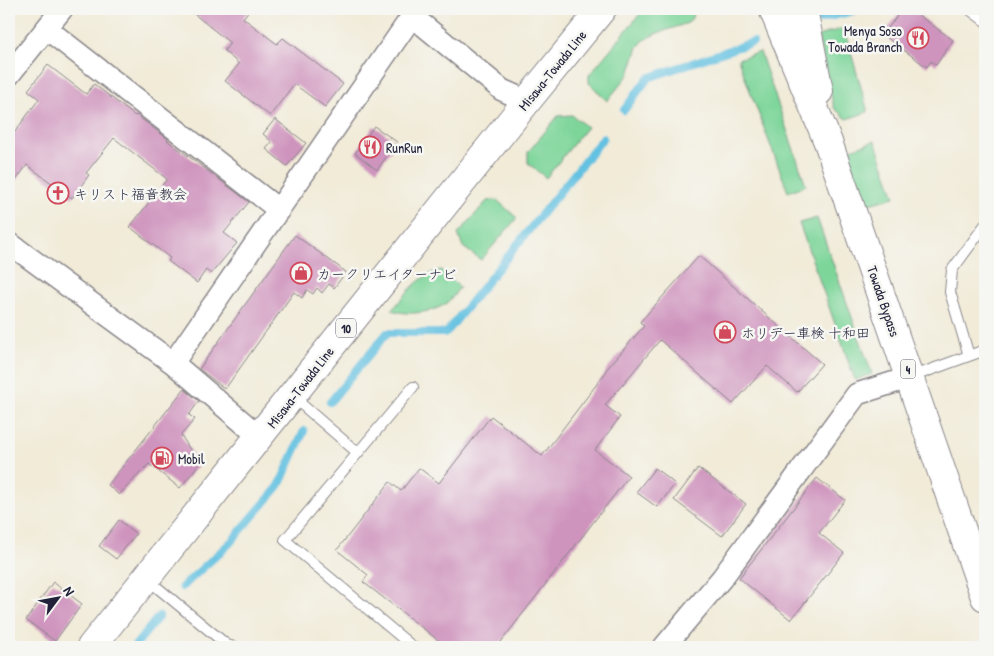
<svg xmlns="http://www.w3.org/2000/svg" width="994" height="656" font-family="'Patrick Hand','Klee One',sans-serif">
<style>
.green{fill:#7dd59a;stroke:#507c6a}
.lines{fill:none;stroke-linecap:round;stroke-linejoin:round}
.stream{stroke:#63c1e1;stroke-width:8}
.building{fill:#cf94be}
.service-casing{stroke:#8a868a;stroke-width:12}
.minor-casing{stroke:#8a868a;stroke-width:24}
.primary-casing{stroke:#8a868a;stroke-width:30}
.trunk-casing{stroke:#8a868a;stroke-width:30}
.service{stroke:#fff;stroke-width:10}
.minor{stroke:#fff;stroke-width:21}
.primary{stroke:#fff;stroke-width:28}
.trunk{stroke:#fff;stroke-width:28}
.labels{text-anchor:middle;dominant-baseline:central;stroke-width:5;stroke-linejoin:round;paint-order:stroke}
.shield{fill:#f6f6f2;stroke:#626272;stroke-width:1}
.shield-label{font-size:12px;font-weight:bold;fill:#22223b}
.poi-label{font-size:14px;fill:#22223b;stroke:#f6f6f2;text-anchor:start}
.street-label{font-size:14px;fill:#22223b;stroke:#f6f6f2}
</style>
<rect width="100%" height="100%" fill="#f6f6f2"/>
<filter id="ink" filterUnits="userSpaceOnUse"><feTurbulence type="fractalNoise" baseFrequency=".02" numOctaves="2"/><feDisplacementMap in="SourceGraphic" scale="10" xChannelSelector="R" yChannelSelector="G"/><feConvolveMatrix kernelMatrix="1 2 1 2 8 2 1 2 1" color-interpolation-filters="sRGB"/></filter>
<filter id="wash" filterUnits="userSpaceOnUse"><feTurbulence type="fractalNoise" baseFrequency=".0096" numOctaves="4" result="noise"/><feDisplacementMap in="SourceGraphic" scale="20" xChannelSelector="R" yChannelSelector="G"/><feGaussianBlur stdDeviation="1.12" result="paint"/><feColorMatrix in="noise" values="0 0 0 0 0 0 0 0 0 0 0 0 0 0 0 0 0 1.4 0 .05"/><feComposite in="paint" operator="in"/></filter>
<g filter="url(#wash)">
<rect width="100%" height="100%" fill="#f1ebd8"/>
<path class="green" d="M644,9H694L692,18L688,23L655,34L643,41L638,47L629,74L607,101L589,83V75Z
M844,28L868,112L847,119L834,108L818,36Z
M760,52L806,185L788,192L738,59Z
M572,115L587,127L546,178L528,163V152L558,116Z
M875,141L895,197L869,204L861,198L846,159L851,149Z
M497,200L517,218L481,260L463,247L458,234L487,201Z
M817,218L872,374L855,380L799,223Z
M441,270L460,287C456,292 452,299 447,303C433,313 407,316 392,310C406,294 419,275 441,270Z"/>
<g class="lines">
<path class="stream" d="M817,20L853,11L854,9
M624,110L648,78L753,42
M330,402L387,333H446L603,138
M182,587L230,543L279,486L304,431
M134,647L159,616"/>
</g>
<g id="blocks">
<path class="building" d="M188,9H250L243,18L277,44L283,38L343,84L325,107L294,84L270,116L225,81L239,64L224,51L230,43Z
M902,9H910L953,40L936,65L931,61L927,67L883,35Z
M48,65L86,94L94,84L135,116L136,115L168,139L167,140L249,202L224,233L237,243L211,274L206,270L197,283L168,261L170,258L130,227L167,179L114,138L86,173L89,175L72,198L27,165L9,190V140L39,99L28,90Z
M275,119L306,143L287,166L266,149L272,142L263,134Z
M374,126L397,142L377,170L355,153Z
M295,235L346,272L334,288L329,284L322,293L317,288L313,294L307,290L302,298L294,292L225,389L199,369Z
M699,256L822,364L797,392L767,366L733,404L660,340L605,405L620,417L595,450L629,476L497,647H447L363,582L368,575L337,550L390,482L401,491L419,468L439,483L491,416L542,456L606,372L605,371L644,326L640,322Z
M184,389L199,401L189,415L195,419L181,435L199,464L180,488L149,464L119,495L108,485Z
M655,468L675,484L657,507L636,492Z
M698,468L746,504L722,536L674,500Z
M817,478L845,500L819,533L844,553L791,620L739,578Z
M119,520L136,534L116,559L99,546Z
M53,582L82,604L55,641L26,620Z"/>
</g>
</g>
<g filter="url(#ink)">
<use href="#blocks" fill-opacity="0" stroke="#8a868a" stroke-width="1"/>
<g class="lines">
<g class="service-casing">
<path id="service" d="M969,9L985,21
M969,356L950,292L952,270L985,225
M911,377L985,350
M413,387L285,540L413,647
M293,397L358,453
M147,579L227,645L235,647"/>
</g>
<g class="minor-casing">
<path id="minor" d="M412,16L502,90L527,101
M47,29L279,210
M9,75L62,9
M9,243L173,363L260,437
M173,363L417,9
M664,647L722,578L857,394L911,377"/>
</g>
<g class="primary-casing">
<path id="primary" d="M91,647L527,101L602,9"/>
</g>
<g class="trunk-casing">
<path id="trunk" d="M773,9L828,142L985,597
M803,9L819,91"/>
</g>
<use href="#service" class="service"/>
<use href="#minor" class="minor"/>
<use href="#primary" class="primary"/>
<use href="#trunk" class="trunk"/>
</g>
</g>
<defs>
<g id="restaurant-ring" transform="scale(1.125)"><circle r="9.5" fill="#f6f6f2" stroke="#d1495b" stroke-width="1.5"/><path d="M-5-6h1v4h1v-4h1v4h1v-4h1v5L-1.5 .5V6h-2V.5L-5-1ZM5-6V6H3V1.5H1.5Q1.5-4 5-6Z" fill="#d1495b"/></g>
<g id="church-ring" transform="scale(1.125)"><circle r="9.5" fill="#f6f6f2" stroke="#d1495b" stroke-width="1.5"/><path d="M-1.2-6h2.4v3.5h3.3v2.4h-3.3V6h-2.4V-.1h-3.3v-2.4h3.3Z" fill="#d1495b"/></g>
<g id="shop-ring" transform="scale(1.125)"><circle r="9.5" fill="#f6f6f2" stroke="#d1495b" stroke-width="1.5"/><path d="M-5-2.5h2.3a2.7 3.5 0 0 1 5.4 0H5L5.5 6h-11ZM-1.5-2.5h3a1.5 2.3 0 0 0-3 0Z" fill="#d1495b"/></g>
<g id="fuel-ring" transform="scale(1.125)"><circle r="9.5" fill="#f6f6f2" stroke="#d1495b" stroke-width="1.5"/><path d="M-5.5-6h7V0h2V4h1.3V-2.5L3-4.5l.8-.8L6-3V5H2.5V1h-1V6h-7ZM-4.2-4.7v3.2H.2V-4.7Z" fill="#d1495b"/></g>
</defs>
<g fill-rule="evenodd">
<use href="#restaurant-ring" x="918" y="38"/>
<use href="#restaurant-ring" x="370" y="147"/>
<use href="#church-ring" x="58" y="193"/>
<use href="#shop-ring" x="301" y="273"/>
<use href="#shop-ring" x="725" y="332"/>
<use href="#fuel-ring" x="162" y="458"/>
</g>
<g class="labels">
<g class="shield">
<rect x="336" y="318.5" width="20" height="19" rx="4"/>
<rect x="900.5" y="359.5" width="15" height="19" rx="4"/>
</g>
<g class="shield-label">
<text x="346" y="328">10</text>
<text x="908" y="369">4</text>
</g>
<g class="poi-label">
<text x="902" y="30" text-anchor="end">Menya Soso<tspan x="902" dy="16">Towada Branch</tspan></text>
<text x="386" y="147">RunRun</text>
<text x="74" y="193">キリスト福音教会</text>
<text x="317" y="273">カークリエイターナビ</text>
<text x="741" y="332">ホリデー車検 十和田</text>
<text x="178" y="458">Mobil</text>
</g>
<g class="street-label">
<text transform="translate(552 70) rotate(-51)">Misawa-Towada Line</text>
<text transform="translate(884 301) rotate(71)">Towada Bypass</text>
<text transform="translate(300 387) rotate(-52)">Misawa-Towada Line</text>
</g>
</g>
<rect width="994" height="656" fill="none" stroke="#f6f6f2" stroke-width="30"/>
<g transform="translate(58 598) rotate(58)" stroke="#f6f6f2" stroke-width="4" paint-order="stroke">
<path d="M0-4L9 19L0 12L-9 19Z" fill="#22223b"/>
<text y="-8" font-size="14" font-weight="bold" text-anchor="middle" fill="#22223b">N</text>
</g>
</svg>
